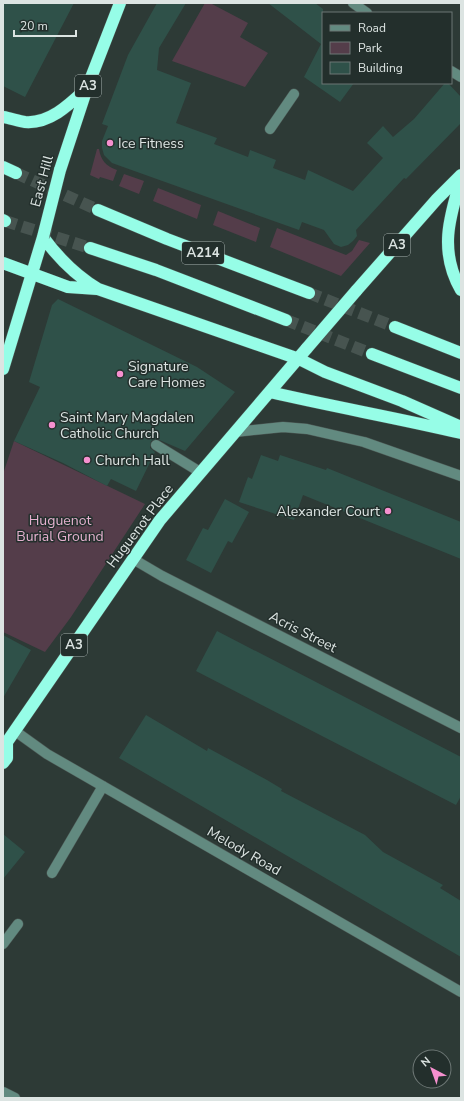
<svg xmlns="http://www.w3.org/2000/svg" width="464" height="1101" font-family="'Nunito Sans',sans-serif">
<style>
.green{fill:#543d4a}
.building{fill:#2f5149}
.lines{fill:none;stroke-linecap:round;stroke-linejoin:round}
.highway-tunnel{stroke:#475450;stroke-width:12;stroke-dasharray:12 6;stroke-linecap:butt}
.minor-casing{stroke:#4c5955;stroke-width:11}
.highway-casing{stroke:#4c5955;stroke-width:13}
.minor{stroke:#628a80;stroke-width:10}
.highway{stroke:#96fde7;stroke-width:12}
.highway-bridge-casing{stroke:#4c5955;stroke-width:13;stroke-linecap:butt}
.highway-bridge{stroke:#96fde7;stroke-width:12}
.poi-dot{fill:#f690cf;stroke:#232f2c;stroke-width:1.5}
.labels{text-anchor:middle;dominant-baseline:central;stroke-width:3;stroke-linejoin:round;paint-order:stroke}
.shield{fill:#232f2c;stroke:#a4aeab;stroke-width:1}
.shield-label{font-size:13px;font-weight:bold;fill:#dce4e2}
.poi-label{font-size:14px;fill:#dce4e2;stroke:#232f2c;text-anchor:start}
.street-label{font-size:14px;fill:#dce4e2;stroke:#232f2c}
.park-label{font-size:14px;fill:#e4b0ce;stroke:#232f2c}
</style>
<rect width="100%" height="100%" fill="#2d3a36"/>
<path class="green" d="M205,3H210L248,23L240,37L268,53L245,87L172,61Z
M97,149H99C101,161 106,166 117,170L113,181L100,177L99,179L90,175Z
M124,174L144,181L139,194L119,186Z
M158,188L201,205L197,219L153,201Z
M218,211L260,228L256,242L213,225Z
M277,228L346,255L352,251L359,240L370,243L341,276L270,247Z
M14,441L145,504L71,617L45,652L3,632V474Z"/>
<path class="building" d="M3,3H74L25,97L3,86Z
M157,3H186L159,48L157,70L191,83L176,123L217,138L214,144L248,157L250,150L276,160L273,168L305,180L308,170L353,191L383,158L367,143L383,126L393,137L414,119L445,83H448L461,97V123L406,179L404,178L356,230L357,236L353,241L348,245L341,247L334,244L324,230L302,222L299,230L112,163L104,155L102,148V141L108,126L102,124L128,55Z
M268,3H315L323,9V83H354L340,102L304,77L321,44Z
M58,299L197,367L235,392L185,451L157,439L151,441L150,448L155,452L136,491L111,479L107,486L63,463L14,441L40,387L29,382L52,305Z
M261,455L278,461L280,455L326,470L327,468L461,522V559L303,495L294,520L239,502L248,477L252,479Z
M225,499L249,512L232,543L228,541L211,573L186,560L203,528L208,530Z
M217,631L461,757V796L456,805L196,671Z
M3,635L31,650L3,698Z
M146,715L207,751L208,748L267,780L282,789L281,791L365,835L383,852L443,885L440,888L461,901V957L119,758Z
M3,834L25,852L3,879Z"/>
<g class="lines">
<path class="highway-tunnel" d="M16,173L98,210
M5,221L90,248
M309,293L395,327
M286,320L372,354"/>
<g class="minor-casing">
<path id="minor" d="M353,3L367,13
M451,71L461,77
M270,129L294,94
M235,432L283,427L307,429L364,442L461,476
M156,445L200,472
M133,559L162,576L461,728
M15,731L47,754L461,992
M52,873L103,786
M3,944L18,924
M3,1092L15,1098"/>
</g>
<g class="highway-casing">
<path id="highway" d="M3,117C10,118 18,121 25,122C49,124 69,105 85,90
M3,167L16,173
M60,170L87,88L120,3
M461,179C449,218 439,252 461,290
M98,210L167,239L309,293
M3,220L5,221
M43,237C59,259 75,275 98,289L299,359L325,372L402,401L461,427
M90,248L156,270L286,320
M3,263L68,287L97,289
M356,291L437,199L461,175
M395,327L461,353
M372,354L461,388
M3,369L43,237
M270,392C334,407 398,418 461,433
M3,763L7,758V742L160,520L307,348"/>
</g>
<use href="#minor" class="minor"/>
<use href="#highway" class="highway"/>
<g class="highway-bridge-casing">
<path id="highway-bridge" d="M43,237L60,170
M307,348L356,291"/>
</g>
<use href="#highway-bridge" class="highway-bridge"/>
</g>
<g class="poi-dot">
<circle cx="110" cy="143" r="4"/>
<circle cx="120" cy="374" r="4"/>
<circle cx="52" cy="425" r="4"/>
<circle cx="87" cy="460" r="4"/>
<circle cx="388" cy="511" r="4"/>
</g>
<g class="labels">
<g class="shield">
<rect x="75" y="75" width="26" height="22" rx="3"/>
<rect x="384" y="234" width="26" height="22" rx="3"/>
<rect x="182" y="242" width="42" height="22" rx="3"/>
<rect x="61" y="634" width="26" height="22" rx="3"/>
</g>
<g class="shield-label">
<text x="88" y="86">A3</text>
<text x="397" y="245">A3</text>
<text x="203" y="253">A214</text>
<text x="74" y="645">A3</text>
</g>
<g class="poi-label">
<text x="118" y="143">Ice Fitness</text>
<text x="128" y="366">Signature<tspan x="128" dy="16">Care Homes</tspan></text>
<text x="60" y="417">Saint Mary Magdalen<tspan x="60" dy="16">Catholic Church</tspan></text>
<text x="95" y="460">Church Hall</text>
<text x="380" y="511" text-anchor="end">Alexander Court</text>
</g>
<g class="street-label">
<text transform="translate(42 181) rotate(-75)">East Hill</text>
<text transform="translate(140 526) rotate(-53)">Huguenot Place</text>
<text transform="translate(303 632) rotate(27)">Acris Street</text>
<text transform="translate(244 851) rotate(30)">Melody Road</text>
</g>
<g class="park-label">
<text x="60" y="520">Huguenot<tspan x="60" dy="16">Burial Ground</tspan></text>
</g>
</g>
<rect width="464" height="1101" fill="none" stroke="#dce4e2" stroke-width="8"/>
<rect x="322" y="12" width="130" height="72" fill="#232f2c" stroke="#6d7775"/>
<rect x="330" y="25" width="20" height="6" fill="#628a80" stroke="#6d7775"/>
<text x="358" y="32" font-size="12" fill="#dce4e2">Road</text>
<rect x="330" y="42" width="20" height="12" fill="#543d4a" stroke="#6d7775"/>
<text x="358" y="52" font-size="12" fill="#dce4e2">Park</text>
<rect x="330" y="62" width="20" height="12" fill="#2f5149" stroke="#6d7775"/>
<text x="358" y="72" font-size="12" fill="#dce4e2">Building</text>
<g transform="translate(432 1069) rotate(319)"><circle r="19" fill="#232f2c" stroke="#6d7775"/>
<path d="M0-3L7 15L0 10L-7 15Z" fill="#f690cf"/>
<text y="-6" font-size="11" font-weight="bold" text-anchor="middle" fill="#dce4e2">N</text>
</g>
<path d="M14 30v6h62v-6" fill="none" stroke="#dce4e2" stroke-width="2"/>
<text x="20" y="30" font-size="12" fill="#dce4e2" stroke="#232f2c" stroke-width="3" paint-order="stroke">20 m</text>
</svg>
